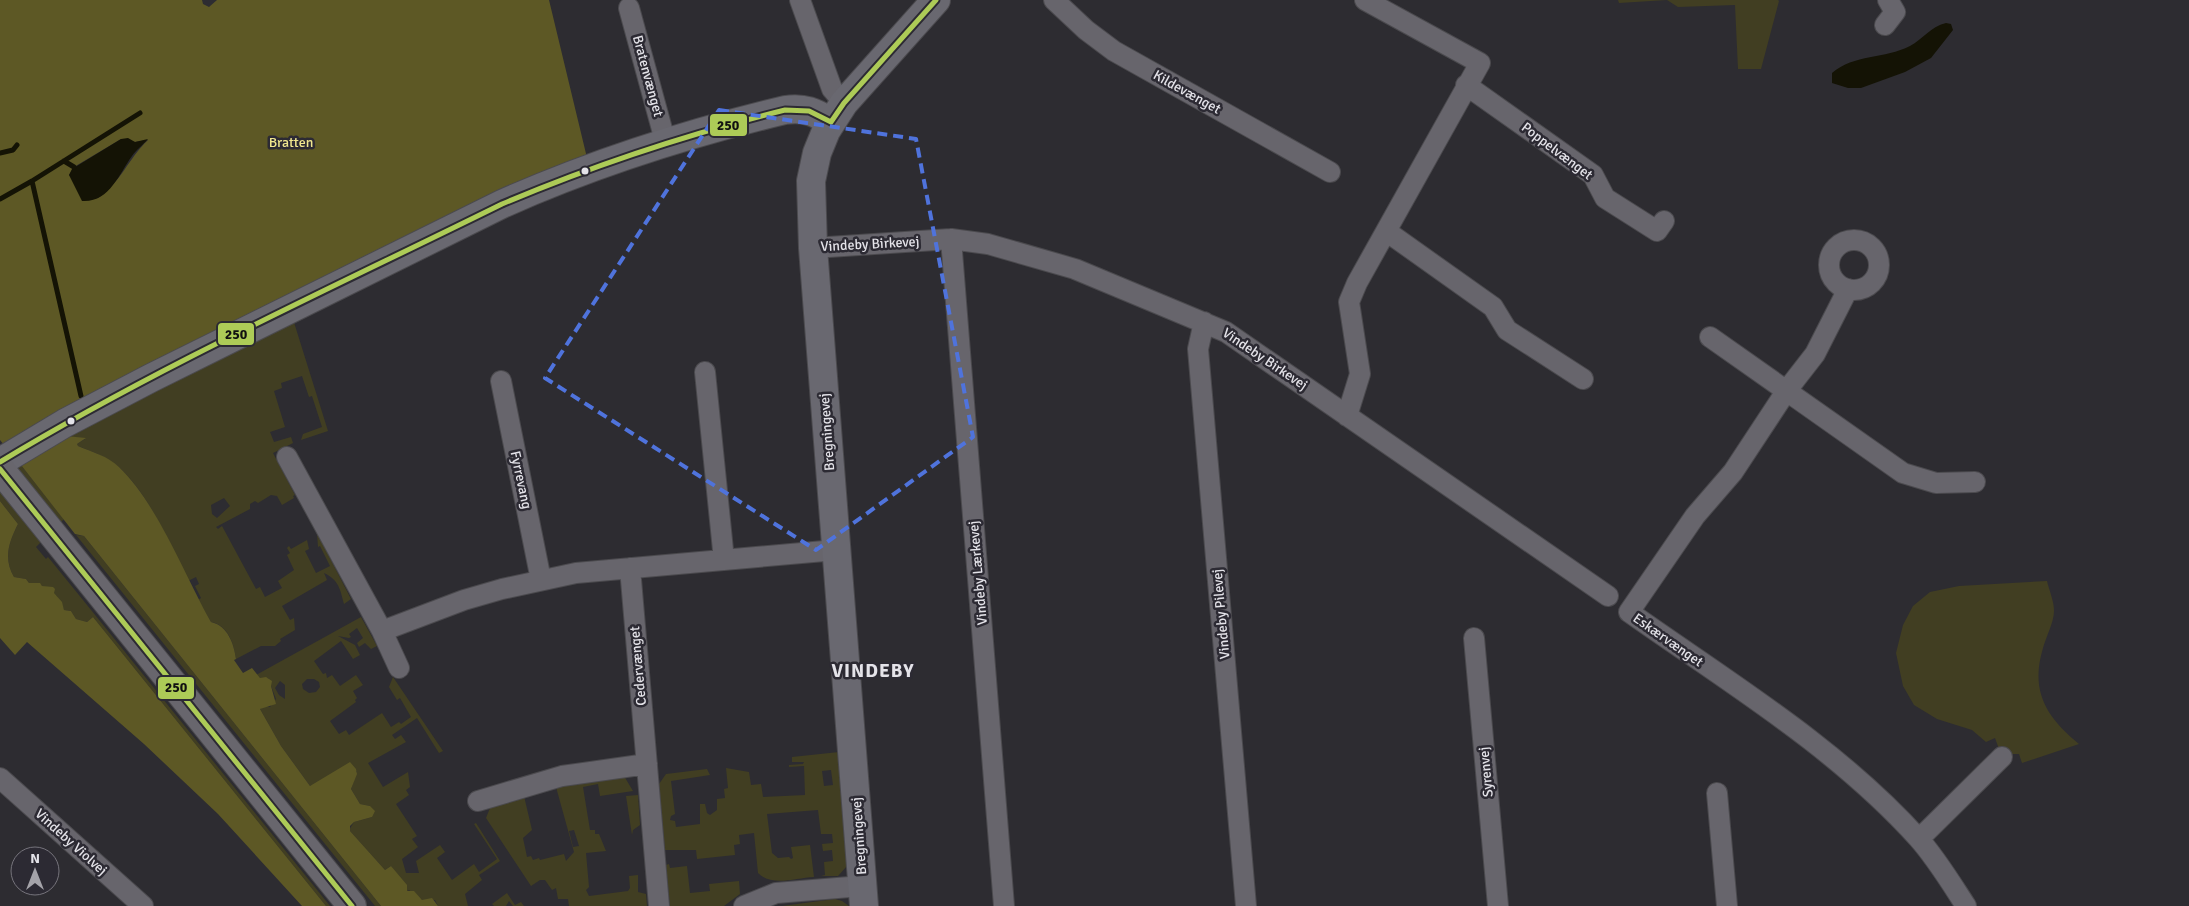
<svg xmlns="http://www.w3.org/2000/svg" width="2189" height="906" font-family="Signika,sans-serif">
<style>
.green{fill:#413e22;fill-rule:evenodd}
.forest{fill:#5d5825;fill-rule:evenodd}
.water{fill:#141305}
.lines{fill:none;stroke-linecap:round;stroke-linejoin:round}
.stream{stroke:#141305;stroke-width:5}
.street-casing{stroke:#4b4a4e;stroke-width:22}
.secondary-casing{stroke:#4b4a4e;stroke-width:30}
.primary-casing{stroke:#4b4a4e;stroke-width:30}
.street{stroke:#67656c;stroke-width:20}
.secondary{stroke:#696870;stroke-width:28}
.primary{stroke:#68666d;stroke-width:28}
.bus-1-casing{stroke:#2c2a33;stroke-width:9}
.bus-1{stroke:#adcb57;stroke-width:5}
.marked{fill:none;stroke:#4f73dc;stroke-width:4;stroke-dasharray:10 6;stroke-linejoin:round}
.bus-dot{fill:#e4e3e9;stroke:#2c2a33;stroke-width:2}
.labels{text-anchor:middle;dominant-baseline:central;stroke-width:5;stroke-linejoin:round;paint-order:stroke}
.street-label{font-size:14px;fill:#e4e3e9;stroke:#2c2a33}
.park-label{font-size:14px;fill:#f0e78e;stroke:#2c2a33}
.district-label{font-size:19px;font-weight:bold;letter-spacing:1px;fill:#e4e3e9;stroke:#2c2a33}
.line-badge{stroke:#2c2a33;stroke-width:2}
.pale-badge-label{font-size:14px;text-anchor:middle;font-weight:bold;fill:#111}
</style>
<rect width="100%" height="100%" fill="#2d2c31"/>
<path class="green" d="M1618,0H1778L1779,1L1761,69H1738L1735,5L1678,7L1667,0L1619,3Z
M292,316L328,431L301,440L303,434L322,427L312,396L309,397L302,376L281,383L282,388L274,391L285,427L270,432L274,442L291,437L293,443L273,453L295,495L293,496L294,498L282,505L277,496L271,495L258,503L255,501L250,504V509L216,527L218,529L222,526L256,589L260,587L265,597L282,588L278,581L294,570L287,555L290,553L287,548L289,546L291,549L307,540L309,549L305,551L316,573L330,566L320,546L318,547L317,533L351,599L344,604C340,589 339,580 324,573L327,580L282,606L290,620L294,618L295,630L280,639L281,641L275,646H261L236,659C234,644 228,625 211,622L198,600L201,598L195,586L199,584L196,577L188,581C169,543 151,498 120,468C108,457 93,452 78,446L77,444L85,439L66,436ZM224,498L230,506L217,518L212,514L211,505Z
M21,465L64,519L36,547L46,559L48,557L83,600L330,906H326L93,617L87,622L76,619L71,611L64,610C61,595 43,583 29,583L26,579L14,577C3,558 9,542 18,524L0,501V480Z
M76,535L84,536L381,906H375Z
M2047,581C2049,590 2054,601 2054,611C2054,622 2046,637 2043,648C2030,691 2046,717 2079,744L2022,763L2019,754H2010L1999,749L1995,738L1986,742L1972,730L1937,719L1914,705L1903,686L1896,653L1903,625L1913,606L1930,592L1959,586Z
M361,617L377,646L371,649L365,643L359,647L357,643L363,638L357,628L349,634L351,637L349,638L338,636L355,645L360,655L353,659L341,641L314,661L323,674L326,673L327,678L332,675L340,686L356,675L363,685L353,691L357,698L355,700L356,702L330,721L339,734L346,730L349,735L382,713L391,727L399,722L401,724L411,717L400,698L397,700L389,687L393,677L443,751L439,753L417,718L392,735L395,739L401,735L406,742L368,763L383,787L408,772L410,787L406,790L409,795L396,804L417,836L412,839L418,847L402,859L406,873H419L416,861L440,845L445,852L437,858L452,880L474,864L479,872L497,859L474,824L476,823L500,861L479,875L482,880L465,894L468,906H438L435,900H422L409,890L406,892L391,866L385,870L349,830L354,822L372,817L370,806L360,804L351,789L357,771L310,786L281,746L260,709L265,706L270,707L276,699L268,678H260L256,675ZM307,679H314L319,682L320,687L316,692L309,693L303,689L302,684ZM280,681L285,685V699L279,695L275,688Z
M839,752L847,866L838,876H821L825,875L824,862L833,861L832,850L823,851L822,844L833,843L832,834H821L818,810L767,814L772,853L778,858L789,857L791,859L793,858L791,847L810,845L814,877C795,878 772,887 758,873L754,833L739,835L740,844L734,845L735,855L697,859L696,850H665L659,784L666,774L707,769L710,775L671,781L675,814L671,816L670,820L675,821L676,827L700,824V804H705L707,813L710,815L717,810V799L725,798L724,789L728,788L726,768L749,772L751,785L761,784L763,797L805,795L804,766L789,767V765L803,764L804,762H792V757ZM831,770L833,785L824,786L822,771Z
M624,776L633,791L600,796L598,784L583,787L590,830H595V834H599L606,851L586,853L589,887L586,890L589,896L628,891L630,888L629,876L638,875V892L646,894L647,906H569L568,899H558L556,888L552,890L545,880H540L531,886L486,818L490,808L524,796L532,830L523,838L527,857L531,856L533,860L539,858L540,860L564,854L566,861L574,852L556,787ZM574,830L579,846L573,847L569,831Z
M638,795L640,825L633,830L632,835L626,796Z
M669,864L670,868L687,866L690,893L710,891L709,884L739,881L740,894L724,906H670L666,865Z
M507,893L515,905L521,902L524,906H513L509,901L506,906H494L492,904Z
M835,899L842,901L849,906H782Z"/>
<path class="forest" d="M0,0H202L203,4L209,7L217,0H549L588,162L4,445L0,440ZM121,139L135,142L148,140C128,159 121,182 98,198L69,175L74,167Z
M66,436L86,438L77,444L78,446C92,452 108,456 119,467C157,503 185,576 211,622C228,626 234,644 236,659L234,660L243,673L252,668L260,678L266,677L272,681L271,686L276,704L260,709L281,746L310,786L350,762L356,769L357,774L351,789L360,804L370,806L375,811L372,817L354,822L350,826V831L385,870L391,866L407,885V891H414L422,900L432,898L438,906H381L84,536L75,534L21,465Z
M0,501L18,524C9,542 3,558 14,577L26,579L29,583H40L42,586L53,587L55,589L54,593L62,602L64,610L71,611L76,619L87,622L93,617L326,906H302L218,814L144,744L27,642L15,655L0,638Z"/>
<path class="water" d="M1946,23L1951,24L1953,30L1931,58L1905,72L1861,88H1848L1832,83V73C1854,54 1885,59 1910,46C1923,39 1930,27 1946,23Z
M128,138L135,142L148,139C143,145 136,150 132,156C119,174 109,203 82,201L69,175L72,169L121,139Z"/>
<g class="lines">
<path class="stream" d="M0,153L13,150L17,145
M64,161L74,167
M32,181L140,113
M0,199L32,181L81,396"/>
<g class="street-casing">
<path id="street" d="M800,0L832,89L844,103
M1054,0L1086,30L1114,51L1330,172
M629,8L666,144
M1885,25L1895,12L1888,0
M1466,85L1593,175L1605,198L1657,231L1664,221
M1386,231L1493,307L1507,330L1583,379
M951,239L1004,906
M1829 265a25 25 0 1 1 50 0a25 25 0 1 1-50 0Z
M813,248L951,239L988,244L1075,269L1226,332L1608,596
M1848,289L1815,354L1787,390L1733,472L1695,516L1629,612C1728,682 1836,747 1918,838C1936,858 1951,883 1966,906
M1204,322L1198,349L1246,906
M1710,337L1903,473L1936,483L1975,482
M705,372L724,560
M501,381L541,580
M1347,416L1360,374L1349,302L1357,283L1480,63L1365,0
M287,457L382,631L464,600L502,589L576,573L836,550
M630,568L659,906
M382,631L399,668
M1474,638L1498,906
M0,778L143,906
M1717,793L1727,906
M478,801L562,776L647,764
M1919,839L2002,757
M744,906L776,893L862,886"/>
</g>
<g class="secondary-casing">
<path id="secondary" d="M0,462L65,423L151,378L502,204C592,164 689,133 785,110C804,107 815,112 831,122
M864,906L813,248L811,181L817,153L826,131L844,103L936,0"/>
</g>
<g class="primary-casing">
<path id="primary" d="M0,469L352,906"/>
</g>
<use href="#street" class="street"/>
<use href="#secondary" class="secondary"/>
<use href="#primary" class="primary"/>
<g class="bus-1-casing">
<path id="bus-1" d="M0,462C161,365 334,287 502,204C594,165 688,134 785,110L809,111L831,122L844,103L936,0
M0,469L352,906"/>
</g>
<use href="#bus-1" class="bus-1"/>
</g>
<path class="marked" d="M719,110L916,139L973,437L816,550L545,378Z"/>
<g class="bus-dot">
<circle cx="585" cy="171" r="4.5"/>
<circle cx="71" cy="421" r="4.5"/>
</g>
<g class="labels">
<g class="street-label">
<text transform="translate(648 76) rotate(75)">Bratenvænget</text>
<text transform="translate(1187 92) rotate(29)">Kildevænget</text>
<text transform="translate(1557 151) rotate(37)">Poppelvænget</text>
<text transform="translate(870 244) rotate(-3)">Vindeby Birkevej</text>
<text transform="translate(1265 359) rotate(34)">Vindeby Birkevej</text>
<text transform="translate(827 432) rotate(-94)">Bregningevej</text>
<text transform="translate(521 480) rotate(78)">Fyrrevang</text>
<text transform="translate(978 573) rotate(-95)">Vindeby Lærkevej</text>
<text transform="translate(1221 614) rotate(-95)">Vindeby Pilevej</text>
<text transform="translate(1668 640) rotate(35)">Eskærvænget</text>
<text transform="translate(638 666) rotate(-95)">Cedervænget</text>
<text transform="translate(1486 772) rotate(-95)">Syrenvej</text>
<text transform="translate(859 836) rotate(-94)">Bregningevej</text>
<text transform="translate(71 842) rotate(42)">Vindeby Violvej</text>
</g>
<g class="park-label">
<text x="291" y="142">Bratten</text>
</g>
<g class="district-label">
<text x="873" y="671">VINDEBY</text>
</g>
</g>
<g class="line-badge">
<rect x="709" y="113" width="39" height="24" rx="5" fill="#adcb57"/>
<rect x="217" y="322" width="38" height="24" rx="5" fill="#adcb57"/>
<rect x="157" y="676" width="38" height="24" rx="5" fill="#adcb57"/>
</g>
<g class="pale-badge-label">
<text x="728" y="130">250</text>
<text x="236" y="339">250</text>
<text x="176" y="692">250</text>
</g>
<g transform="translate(35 871)"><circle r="24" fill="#2c2a33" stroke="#76747c"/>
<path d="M0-4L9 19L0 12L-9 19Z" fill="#a4a3a9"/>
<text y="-8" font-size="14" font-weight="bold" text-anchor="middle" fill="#e4e3e9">N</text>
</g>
</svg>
